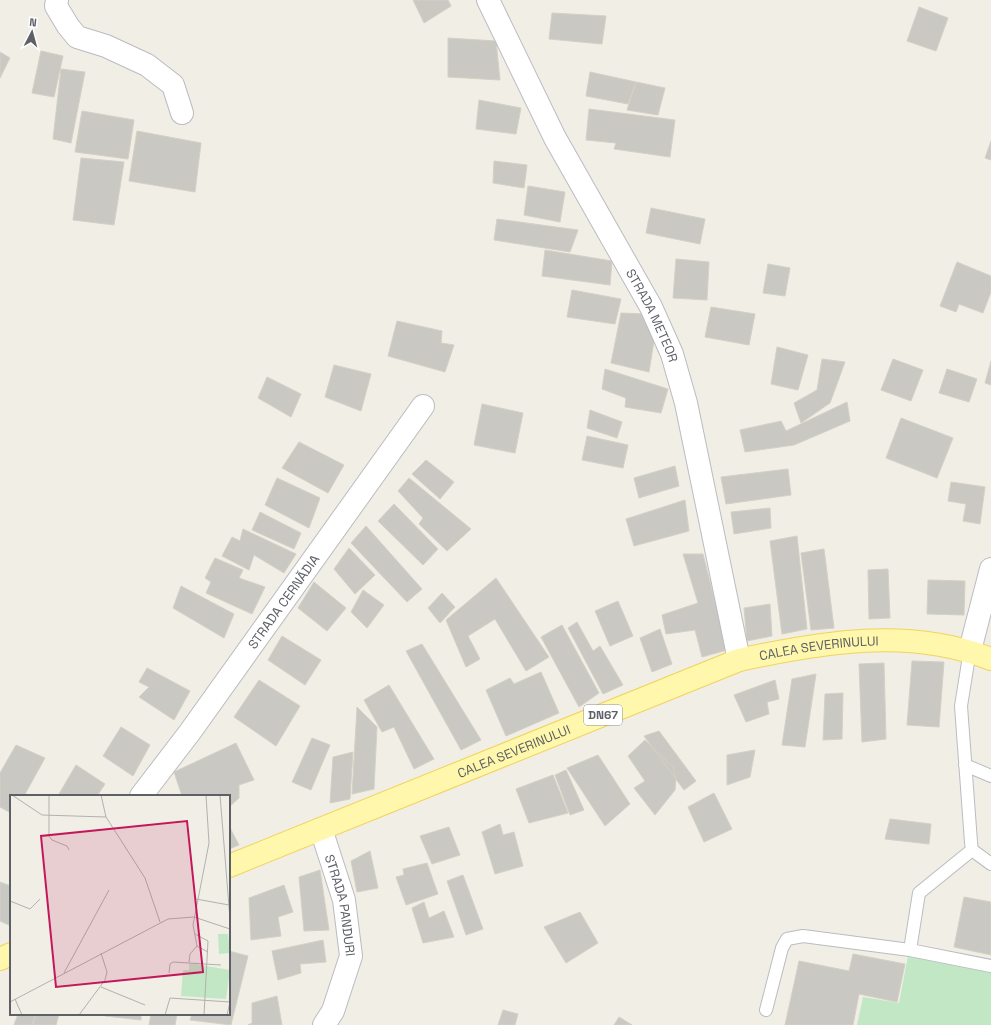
<svg xmlns="http://www.w3.org/2000/svg" width="991" height="1025" font-family="'Space Grotesk',sans-serif">
<style>
.green{fill:#c2e7c5}
.building{fill:#cac8c3;stroke:#d4d0c4}
.lines{fill:none;stroke-linecap:round;stroke-linejoin:round}
.service-casing{stroke:#babcc1;stroke-width:14}
.minor-casing{stroke:#babcc1;stroke-width:24}
.tertiary-casing{stroke:#babcc1;stroke-width:24}
.primary-casing{stroke:#f2d35c;stroke-width:24}
.service{stroke:#fff;stroke-width:12}
.minor{stroke:#fff;stroke-width:22}
.tertiary{stroke:#fff;stroke-width:22}
.primary{stroke:#fff7ab;stroke-width:22}
.labels{text-anchor:middle;dominant-baseline:central;stroke-width:3;stroke-linejoin:round;paint-order:stroke}
.shield{fill:#fff;stroke:#8e9094;stroke-width:1}
.shield-label{font-size:12px;font-weight:bold;fill:#5d6066}
.street-label{font-size:13px;fill:#5d6066;stroke:#fff}
.inset-road{fill:none;stroke:#b1b1ae;stroke-width:1}
.view{fill:#c2185b;fill-opacity:0.15;stroke:#c2185b;stroke-width:2}
.inset-edge{fill:none;stroke:#5d6066;stroke-width:2}
</style>
<rect width="100%" height="100%" fill="#f0eee5"/>
<path class="green" d="M908,956L991,971V1025H857L863,997L899,1003Z"/>
<path class="building" d="M413,0H448L451,6L424,23Z
M919,7L948,18L936,51L907,41Z
M552,13L606,16L602,44L549,39Z
M448,38L496,41L500,80L448,77Z
M41,51L63,56L54,97L32,93Z
M0,52L10,58L0,78Z
M61,69L85,72L71,143L53,139Z
M590,72L636,82L628,104L586,96Z
M636,82L665,88L658,115L627,110Z
M479,100L521,108L516,134L476,129Z
M589,109L675,120L670,157L614,149L616,143L586,140Z
M82,111L134,120L128,159L75,152Z
M137,131L201,143L195,192L129,181Z
M991,141V160L985,158Z
M81,158L124,162L114,225L73,220Z
M494,161L527,165L524,188L493,183Z
M528,186L565,192L560,222L524,215Z
M651,208L705,219L700,244L646,233Z
M497,219L578,230L570,252L494,240Z
M545,250L612,261L610,285L542,276Z
M676,259L709,262L707,300L673,298Z
M957,262L991,276V292L983,313L959,304L956,312L940,306Z
M768,264L790,268L785,296L763,293Z
M572,290L621,299L615,324L567,317Z
M711,307L755,314L749,345L705,337Z
M621,313L646,314L654,341L649,372L611,363Z
M397,321L442,331L441,343L454,345L445,372L388,356Z
M777,347L808,355L798,390L771,384Z
M822,359L845,362L830,403L801,423L794,403L817,390Z
M893,359L923,370L911,401L881,390Z
M991,361V385L985,383Z
M334,365L371,374L361,411L325,397Z
M605,369L668,389L661,413L625,407L626,398L602,389Z
M947,369L977,379L969,402L939,393Z
M267,377L301,394L291,417L258,398Z
M847,402L850,421L794,445L745,452L740,430L781,421L786,431Z
M482,404L523,413L515,453L474,445Z
M590,410L622,422L617,438L587,428Z
M901,418L953,438L937,478L886,458Z
M587,436L628,445L623,468L582,460Z
M299,442L344,465L328,493L282,468Z
M426,460L454,482L440,499L412,474Z
M675,466L679,486L639,498L634,478Z
M788,469L791,495L726,504L721,477Z
M277,478L320,498L309,528L265,505Z
M409,478L471,529L447,551L419,524L423,518L398,491Z
M951,482L985,487L980,524L963,521L966,504L948,501Z
M685,500L689,531L634,546L626,519Z
M394,504L438,549L423,565L378,521Z
M770,508L771,528L734,534L731,512Z
M260,512L301,533L294,549L252,530Z
M366,526L422,589L407,602L351,543Z
M243,529L296,554L284,573L254,555L249,570L222,556L232,537L240,541Z
M797,536L807,629L782,634L770,541Z
M349,548L375,575L355,594L334,569Z
M824,549L834,628L811,630L801,553Z
M683,554H703L727,650L702,657L695,630L666,634L662,615L698,603Z
M215,558L243,570L239,578L265,587L252,614L206,593L211,582L205,578Z
M888,569L890,618L869,619L868,570Z
M496,578L549,657L526,671L495,619L468,636L480,659L466,667L446,620Z
M928,580L965,581L964,615L927,614Z
M314,582L346,608L327,631L298,608Z
M181,586L234,614L224,638L173,608Z
M363,590L384,605L367,628L351,612Z
M442,593L455,607L440,623L428,608Z
M618,601L633,636L610,646L595,611Z
M770,604L772,636L747,641L744,608Z
M577,622L593,651L600,646L623,685L603,694L568,628Z
M562,625L599,693L579,707L541,637Z
M660,629L672,664L652,672L640,638Z
M282,636L321,660L305,685L268,660Z
M422,644L481,740L461,750L406,651Z
M912,661L944,662L939,727L907,725Z
M884,663L886,739L862,742L859,664Z
M147,668L190,691L174,720L139,697L149,687L139,682Z
M541,672L559,713L506,736L486,690L510,678L514,684Z
M816,674L805,747L782,745L792,679Z
M259,680L300,706L276,746L234,717Z
M775,680L779,699L767,702L769,714L746,722L734,695Z
M389,685L434,759L414,769L394,727L382,732L364,700Z
M843,693L842,739L823,740L825,694Z
M357,707L377,727L374,789L352,794Z
M121,727L150,745L133,776L103,756Z
M659,731L696,781L684,790L644,736Z
M312,738L330,745L311,790L292,782Z
M645,740L673,767L676,779L675,790L655,815L634,788L645,781L628,756Z
M236,743L254,780L239,785V798L229,807V796H182L174,772Z
M16,745L45,758L24,796H11V813L0,807V773Z
M755,750L750,777L727,785V755Z
M353,752L350,799L330,803L333,757Z
M598,755L630,804L605,826L567,768Z
M76,765L105,784L97,796H61L59,794Z
M566,770L584,810L570,815L555,775Z
M553,775L568,813L529,823L516,789Z
M714,793L732,829L704,842L688,807Z
M890,819L931,824L929,844L885,839Z
M500,824L503,835L514,832L523,866L495,874L482,832Z
M229,826L239,845L229,849Z
M449,827L460,855L432,864L420,836Z
M370,851L378,888L357,892L351,861Z
M427,863L438,894L406,905L396,877L404,875L403,869Z
M320,870L329,930L304,931L299,877Z
M463,875L483,929L466,935L447,881Z
M0,882L11,886V926L0,921Z
M284,885L293,912L278,917L281,936L251,940L249,898Z
M964,897L991,902V955L954,947Z
M424,902L429,918L444,911L454,937L423,943L412,908Z
M580,912L598,943L566,963L544,927Z
M323,940L326,962L300,964L301,973L278,980L272,951Z
M229,951L248,956L231,1025L190,1020L192,1014H229Z
M853,954L905,964L897,1002L859,994L853,1025H785L799,961L849,971Z
M277,996L282,1025H248L252,1023V1003Z
M503,1010L518,1014L515,1025H498Z
M18,1014H36L33,1025H14Z
M36,1014H59L56,1025H32Z
M105,1014H141V1020L105,1016Z
M151,1014H177L175,1025H149Z
M619,1017L632,1025H614Z"/>
<g class="lines">
<g class="service-casing">
<path id="service" d="M970,650L961,706L971,842L972,850L991,864
M965,765L991,776
M910,950L919,893L972,850
M766,1010L782,948L787,939L803,936L910,950L991,966"/>
</g>
<g class="minor-casing">
<g id="minor">
<path d="M57,0L56,6L68,26L77,37L106,46L147,65L173,85L182,113"/>
<path id="s1" d="M488,0L555,138L651,307L672,354L686,403L739,660"/>
<path id="s2" d="M141,796L190,732L423,406"/>
<path id="s3" d="M321,829L344,900L351,956L333,1011L324,1025"/>
</g>
</g>
<g class="tertiary-casing">
<path id="tertiary" d="M970,650L991,569"/>
</g>
<g class="primary-casing">
<g id="primary">
<path id="s4" d="M229,866L739,660C822,642 909,627 991,659"/>
<path d="M0,959L11,954"/>
</g>
</g>
<use href="#service" class="service"/>
<use href="#minor" class="minor"/>
<use href="#tertiary" class="tertiary"/>
<use href="#primary" class="primary"/>
</g>
<g class="labels">
<rect class="shield" x="584" y="705" width="38" height="20" rx="3"/>
<g class="shield-label">
<text x="603" y="715">DN67</text>
</g>
<g class="street-label">
<text stroke="none"><textPath href="#s1" startOffset="356">STRADA METEOR</textPath></text>
<text stroke="none"><textPath href="#s2" startOffset="241">STRADA CERNĂDIA</textPath></text>
<text stroke="none"><textPath href="#s4" startOffset="631">CALEA SEVERINULUI</textPath></text>
<text stroke="none"><textPath href="#s4" startOffset="307">CALEA SEVERINULUI</textPath></text>
<text stroke="none"><textPath href="#s3" startOffset="79">STRADA PANDURI</textPath></text>
</g>
</g>
<g transform="translate(10 795)">
<rect width="220" height="220" fill="#f0eee5"/>
<path d="M208,139H218L220,158L209,159ZM179,168L220,175L216,204L171,201L173,175H179Z" fill="#c2e7c5"/>
<path class="inset-road" d="M2,0L32,20L96,22M39,0V41L42,45L57,51L59,55M91,0L96,22L135,83L150,127M196,0L199,48L183,130L187,151L198,157M210,0L220,124M186,104L219,110M0,106L20,114L30,104M185,139L198,146L194,220M179,167L180,159L187,151M54,178L99,95M159,178L160,169L163,167L211,170M91,192L135,210M5,204L12,220M0,207L158,124L184,122L220,134M69,220L95,185L97,177L91,158M155,220L160,203L220,207M217,220L220,207"/>
<path class="view" d="M177,26L193,177L46,192L31,41Z"/>
<rect width="220" height="220" class="inset-edge"/>
</g>
<g transform="translate(32 32) rotate(6)" stroke="#ffffff" stroke-width="3" paint-order="stroke">
<path d="M0-3L7 15L0 10L-7 15Z" fill="#5d6066"/>
<text y="-6" font-size="11" font-weight="bold" text-anchor="middle" fill="#5d6066">N</text>
</g>
</svg>
